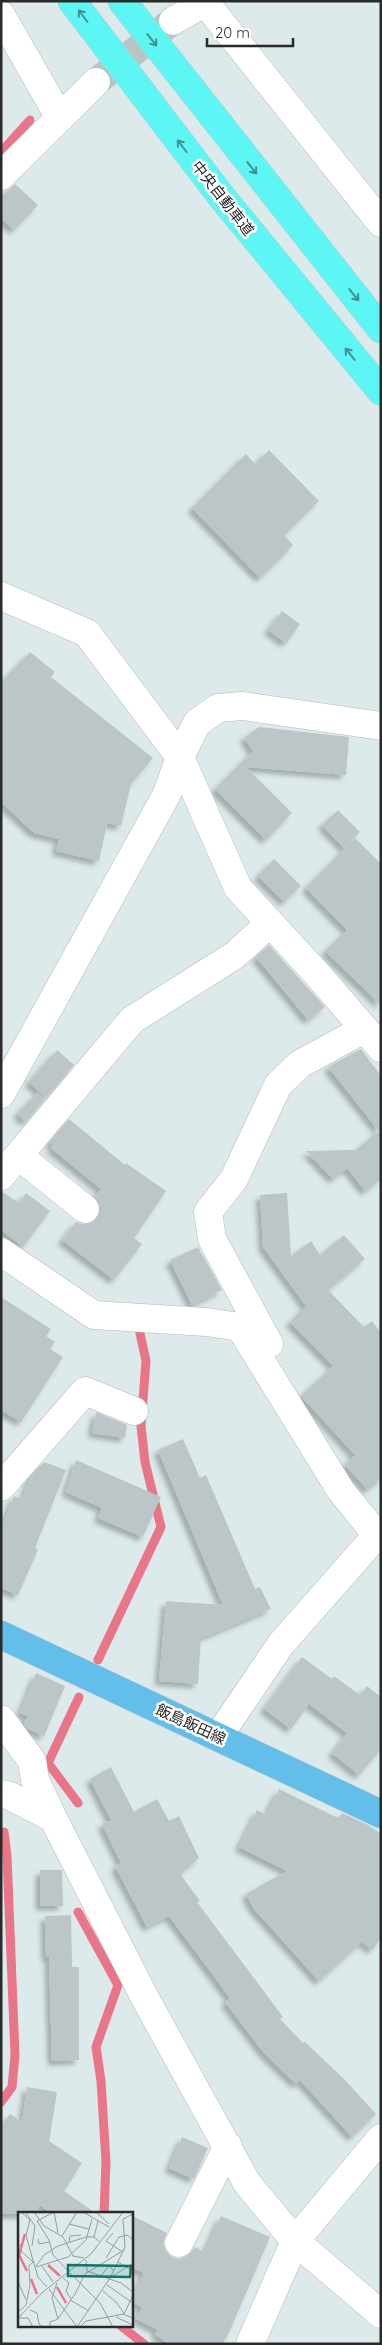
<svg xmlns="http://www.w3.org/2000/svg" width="382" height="2345" font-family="Quicksand,'Noto Sans JP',sans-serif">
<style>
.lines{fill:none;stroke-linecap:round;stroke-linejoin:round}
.stream{stroke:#e97589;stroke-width:9}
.building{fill:#bcc5c7;filter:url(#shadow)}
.minor-tunnel{stroke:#b9c4c5;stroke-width:28;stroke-dasharray:28 14;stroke-linecap:butt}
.minor-casing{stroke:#bdb5b0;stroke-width:29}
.major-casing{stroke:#c8c8c8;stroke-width:29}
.highway-casing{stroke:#c8c8c8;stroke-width:29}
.minor{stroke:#fff;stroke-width:28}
.major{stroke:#64beea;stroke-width:28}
.highway{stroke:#5df6f5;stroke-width:28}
.oneway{stroke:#449090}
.labels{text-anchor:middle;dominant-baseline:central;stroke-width:5;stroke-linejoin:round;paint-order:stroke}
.street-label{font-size:15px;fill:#2a2a2a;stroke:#fff}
.inset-river{fill:none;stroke:#e97589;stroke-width:2.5}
.inset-road{fill:none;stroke:#959d9e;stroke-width:1}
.view{fill:#0f766e;fill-opacity:0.15;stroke:#0f766e;stroke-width:2.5}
.inset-edge{fill:none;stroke:#2a2a2a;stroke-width:2.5}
</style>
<defs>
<filter id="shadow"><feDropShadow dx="-4.5" dy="4.5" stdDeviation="2.5" flood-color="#0004"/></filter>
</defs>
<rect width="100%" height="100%" fill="#ddeaec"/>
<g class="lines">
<path class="stream" d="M1,152L30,120
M98,1660L161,1527L145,1462L141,1426L146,1361L138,1324
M78,1803L48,1763L79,1697
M78,1912L118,1985L96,2047L101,2081L106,2162L104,2214
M1,2102L12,2087L15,2055L7,1856L4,1832
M121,2326L144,2344"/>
</g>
<path class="building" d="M15,184L38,205L14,230L1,218V197Z
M269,450L319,501L284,535L293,545L260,578L192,508L246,454L255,464Z
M282,611L300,624L286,643L268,630Z
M30,652L55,672L51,677L153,758L131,784L121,826L107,823L99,861L56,851L59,839L34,833L1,802V683Z
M259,727L349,737L346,775L246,767L292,813L266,840L215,789L253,751L244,738Z
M338,810L360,832L344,848L322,825Z
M355,838L381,864V1005L325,951L347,930L306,888Z
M274,859L301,886L284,902L258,876Z
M269,945L325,1007L308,1020L256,957Z
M361,1049L381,1076V1179L365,1191L347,1168L333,1179L306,1151L356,1150L379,1131L328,1067Z
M57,1050L74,1065L46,1098L29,1082Z
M37,1093L45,1099L26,1122L17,1114Z
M69,1119L125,1165L126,1163L166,1191L134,1238L142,1244L114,1280L62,1240L76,1222L83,1224L91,1223L97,1218L100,1211L99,1203L95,1197L101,1189L51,1148L53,1145L50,1142Z
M1,1191L19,1203L26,1193L50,1211L23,1247L1,1230Z
M287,1193L291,1256L311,1241L320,1255L344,1235L365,1259L328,1290L364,1327L372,1321L381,1333V1483L378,1480L368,1490L345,1465L355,1455L301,1396L333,1366L290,1322L306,1306L263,1247L260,1195Z
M198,1247L222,1290L192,1305L170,1260Z
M1,1297L51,1329L46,1336L55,1342L50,1349L63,1357L21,1422L1,1410Z
M96,1412L127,1425L125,1438L92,1433Z
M183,1439L200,1478L206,1475L255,1589L260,1587L271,1609L201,1638L198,1684L159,1681L166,1601L223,1605L158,1450Z
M76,1460L161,1497L143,1537L98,1518L102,1508L66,1492Z
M44,1462L66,1470L35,1548L38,1550L18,1595L1,1588V1530L14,1496L22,1499L31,1476Z
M302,1657L332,1679L334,1676L360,1695L367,1686L381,1697V1749L359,1775L332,1753L347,1733L309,1704L291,1729L264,1709Z
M36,1673L65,1686L44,1736L28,1729L24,1724L28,1716L20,1713Z
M111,1767L134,1812L157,1799L169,1821L179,1816L199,1858L180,1874L200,1901L197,1902L283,2017L280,2019L303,2043L305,2042L346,2081L376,2114L352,2137L300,2080L296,2084L264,2053L225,2002L230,1998L169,1916L147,1927L115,1866L121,1863L102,1824L111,1820L90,1779Z
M279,1789L338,1818L342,1813L368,1825L381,1834V1938L372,1950L362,1942L319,1981L254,1909L246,1894L287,1871L239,1847L257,1810L266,1815Z
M40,1870H62L63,1906H40Z
M71,1915L72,1967H79V2060L52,2061L49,1957H46L45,1916Z
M27,2087L57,2092L49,2141L82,2163L64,2191L97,2214H53L40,2205L34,2214H1V2126L10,2114L22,2122Z
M182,2137L208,2148L194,2179L169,2168Z
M131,2215L167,2233L163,2243L166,2251L172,2257L179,2259L188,2256L195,2247L205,2252L221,2216L270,2237L228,2335L222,2344H169L155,2334L158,2330L136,2319L142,2307L131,2302V2299L144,2273L131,2267Z"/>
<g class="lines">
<path class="minor-tunnel" d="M96,82L170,23"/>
<g class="minor-casing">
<path id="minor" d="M204,1L381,223
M1,15L60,118
M173,21L207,1
M1,176L96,82
M1,596L87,633L180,757L238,888L318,975L381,1048
M1,1094L167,794L180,757L197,723L218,708L243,706L381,726
M19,1156L85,1209
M1,1176L132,1020L235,955L270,923
M1,1252L94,1315L206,1322L240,1327L341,1491L377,1535L281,1644L218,1737
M269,1344L212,1239L208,1212L234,1179L278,1085L300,1064L364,1029
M1,1487L85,1391L134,1411
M1,1719L32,1761L35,1780L53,1818L146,2000L247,2183L295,2241L381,2314
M1,1794L8,1795L53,1818
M179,2243L228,2146
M250,2344L295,2241L381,2138"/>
</g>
<g class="major-casing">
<path id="major" d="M1,1635L381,1814"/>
</g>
<g class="highway-casing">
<path id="highway" d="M72,1L221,196L381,391
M122,1L381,329"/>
</g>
<use href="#minor" class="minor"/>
<use href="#major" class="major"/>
<use href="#highway" class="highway"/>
</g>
<defs><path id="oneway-shaft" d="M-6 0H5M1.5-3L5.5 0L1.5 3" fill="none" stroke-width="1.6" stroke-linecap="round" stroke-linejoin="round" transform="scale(1.25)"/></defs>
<g class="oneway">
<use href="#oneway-shaft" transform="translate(83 16) rotate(-127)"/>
<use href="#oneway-shaft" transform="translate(152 40) rotate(52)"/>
<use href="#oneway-shaft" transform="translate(182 146) rotate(-127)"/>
<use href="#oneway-shaft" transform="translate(252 168) rotate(52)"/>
<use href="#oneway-shaft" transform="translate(354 295) rotate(51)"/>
<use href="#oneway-shaft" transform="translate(350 354) rotate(-129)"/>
</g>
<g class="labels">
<g class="street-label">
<text transform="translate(223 198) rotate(52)">中央自動車道</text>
<text transform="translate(191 1724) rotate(25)">飯島飯田線</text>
</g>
</g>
<g transform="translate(18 2212)">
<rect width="115" height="115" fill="#ddeaec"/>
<path class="inset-river" d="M7,22L1,43L9,59M30,53L42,64M13,67L19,82M39,75L48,91"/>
<path class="inset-road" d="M3,0L12,8L8,23L14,45L20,65L29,75M16,0L26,14L45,25L55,44L66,46M36,0L19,9L31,28L35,43L50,59M36,0L40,21M65,0L91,15M78,0L91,12M8,1L17,14L14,34M51,12L71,17M95,21L88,29L103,39M44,24L59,0M76,25L80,9M20,27L21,32L31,30M51,30L52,24L63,23M0,33H4L3,39L16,51M88,46L101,25L109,23L115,28M68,48L69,59L103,71L115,80M100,50L115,59M18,54L26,43L40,34L68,25H76L81,29M24,54L35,70M18,55L50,45L68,28L74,7M52,61L82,91L95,115M82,65L91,54L96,59M45,66L51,71L48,79L53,87M92,66L115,51M0,70L8,88M39,71L34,86L40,107M89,73L115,91M31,77L59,115M85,79L99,91L107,103L115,106M52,88L71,99M12,98L19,101L21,112L25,115M0,100L8,93L12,73L11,54L15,50M98,105L115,113M0,106H10L15,115M0,106L25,80L73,42L105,0M32,115V110L40,107L57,82L67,62L106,38M59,115L92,66L107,35L105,7L115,2M62,115L68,109L106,102L115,83"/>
<path class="view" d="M50,53L113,54L112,65L50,64Z"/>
<rect width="115" height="115" class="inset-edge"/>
</g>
<rect width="382" height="2345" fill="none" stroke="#2a2a2a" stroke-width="5"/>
<path d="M207 38v8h86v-8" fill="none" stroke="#2a2a2a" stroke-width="2.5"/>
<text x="215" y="38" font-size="15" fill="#2a2a2a" stroke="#ffffff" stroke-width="4" paint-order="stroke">20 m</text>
</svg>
